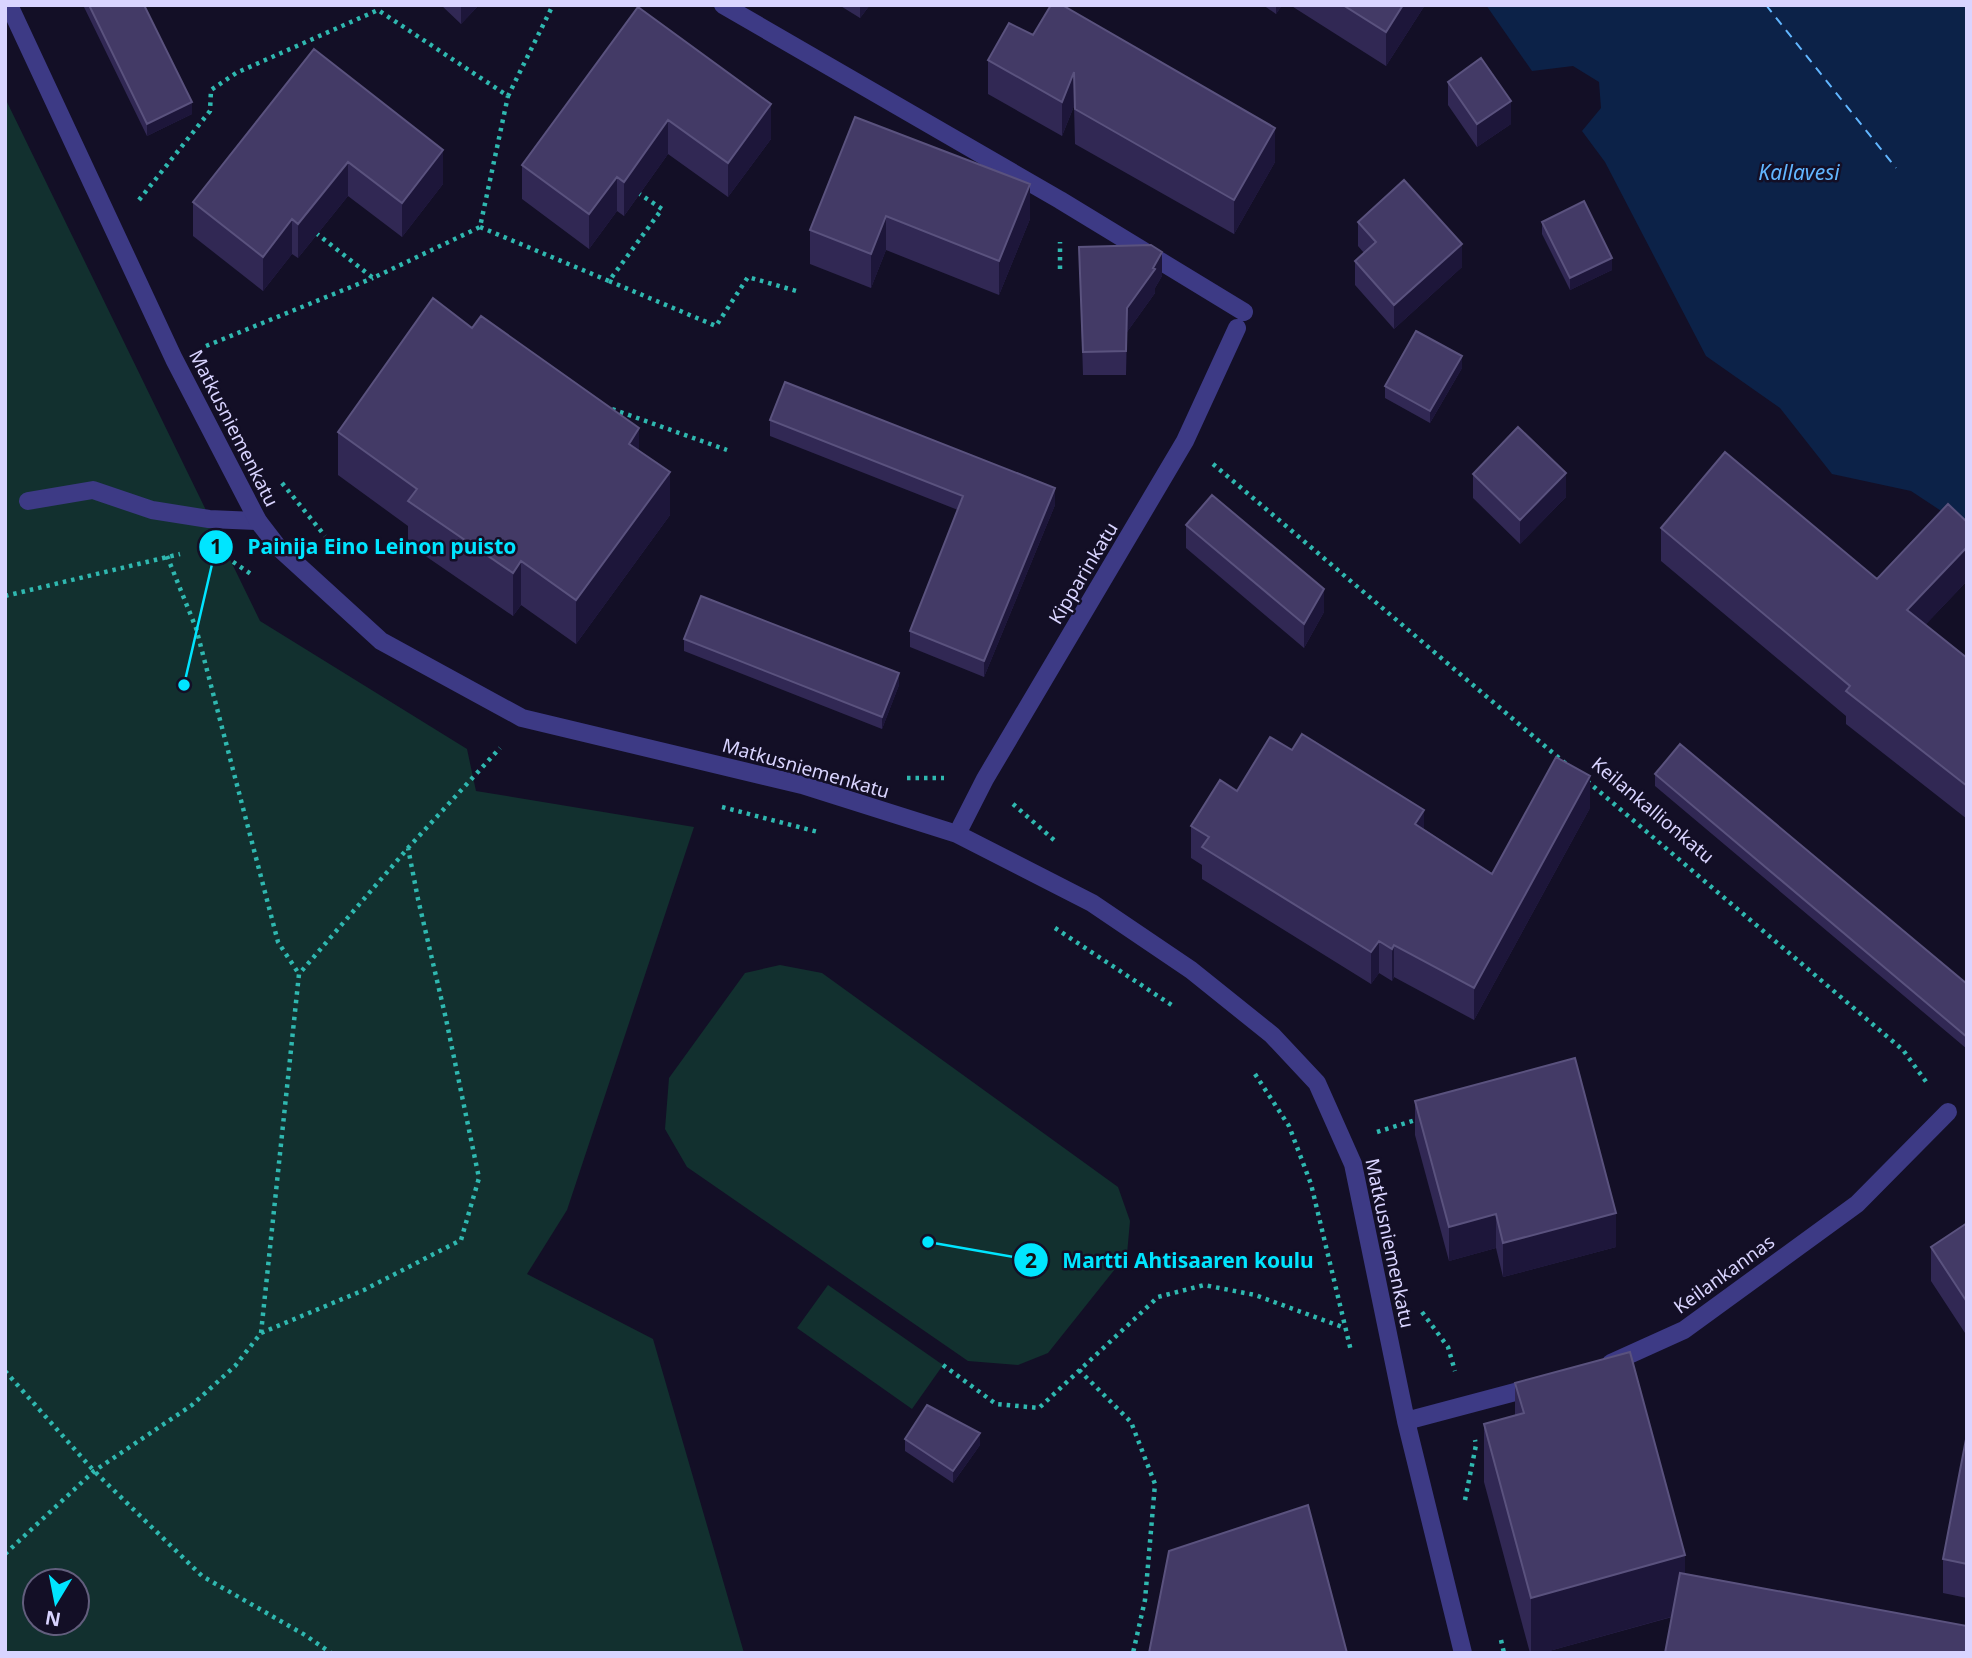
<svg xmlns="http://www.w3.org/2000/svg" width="1972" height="1658" font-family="'Noto Sans',sans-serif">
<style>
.green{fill:#12302f;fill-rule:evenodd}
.water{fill:#0c2248}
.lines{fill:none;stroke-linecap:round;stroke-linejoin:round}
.ferry{stroke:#62b6ff;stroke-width:2;stroke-dasharray:9 7;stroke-linecap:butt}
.path{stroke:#2fb8b0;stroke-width:4.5;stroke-dasharray:3.5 5;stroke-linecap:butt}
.service{stroke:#3d3a85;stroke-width:18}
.minor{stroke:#3d3a85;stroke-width:18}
.wall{fill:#312854}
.shaded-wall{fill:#1d163a}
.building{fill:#433a66;stroke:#5a527e;stroke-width:2}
.labels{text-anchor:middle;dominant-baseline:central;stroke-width:5;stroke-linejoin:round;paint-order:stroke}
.street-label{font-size:19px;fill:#d9d4ff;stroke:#130f26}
.water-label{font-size:21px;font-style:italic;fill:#62b6ff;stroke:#130f26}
.leader{fill:none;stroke:#00e5ff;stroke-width:2.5}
.callout-dot{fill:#00e5ff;stroke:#130f26;stroke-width:2.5}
.mark-label{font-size:21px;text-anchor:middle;font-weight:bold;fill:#111}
.callout-label{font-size:21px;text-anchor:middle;font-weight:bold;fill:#00e5ff;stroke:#130f26;stroke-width:5;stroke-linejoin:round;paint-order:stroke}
</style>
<rect width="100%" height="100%" fill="#130f26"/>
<path class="green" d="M5,98L260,621L467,749L476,791L694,827L567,1210L527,1274L653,1339L744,1653H5ZM35,1581H77V1623H35Z
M780,965L822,973L1118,1187L1130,1221L1127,1254L1048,1353L1018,1365L968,1361L687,1167L665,1129L669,1078L745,973Z
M828,1285L943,1365L912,1409L797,1328Z"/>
<path class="water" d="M1486,5H1967V528L1911,491L1832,474L1780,408L1706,356L1605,162L1582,131L1601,108L1599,82L1573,66L1532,71Z"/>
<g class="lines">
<path class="ferry" d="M1766,5L1896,168"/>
<path class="path" d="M139,200L210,111L211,90L236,73L378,10L508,96L553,5
M480,227L609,281L662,209L638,193
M316,233L373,278L480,227L508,96
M1060,269V242
M609,281L716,326L748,277L800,292
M206,346L373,278
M612,409L727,450
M1213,464L1566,764
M282,483L325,536
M167,556L196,628L278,942L299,974
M226,557L251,574
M5,596L180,554
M907,778H944
M1587,781L1903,1050L1927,1083
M1013,804L1054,840
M722,807L818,832
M1055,928L1173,1006
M1255,1074L1289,1126L1311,1184L1351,1351
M1377,1132L1419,1119
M1422,1312L1448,1347L1455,1371
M261,1333L364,1290L461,1240L479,1178L446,1019L418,899L408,848
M943,1365L996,1404L1039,1408L1158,1297L1204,1285L1255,1295L1345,1328
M1079,1370L1131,1422L1155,1484L1145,1600L1133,1653
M5,1371L94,1471L202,1576L305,1635L331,1653
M1465,1500L1476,1445L1475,1440
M5,1554L94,1471L192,1405L235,1366L261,1333L299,974L408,848L500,748
M1501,1640L1504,1653"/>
<path class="service" d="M28,501L93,490L152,510L209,519L258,521"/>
<path class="minor" d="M9,5L174,359L258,521L278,547L381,641L522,718L802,785L957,834L1092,903L1191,970L1272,1035L1317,1083L1353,1164L1406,1421L1463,1653
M723,5L1060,200L1244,312
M957,834L985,779L1185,441L1237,328
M1611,1363L1684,1330L1857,1204L1948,1112
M1406,1421L1538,1386"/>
</g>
<path class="wall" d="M83,5H144L192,114L147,136Z
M441,5H479L461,24Z
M839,5H870L860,18Z
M1263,5H1282L1276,14Z
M1290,5H1425L1386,66Z
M638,7L771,139L728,197L668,154L624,216L617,211L589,249L522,199V165Z
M1009,23L1275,162L1234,234L1075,144L1074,106L1062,136L988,94V60Z
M314,49L443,184L402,237L348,196L298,258L292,254L263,291L193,236V202Z
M1448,82L1511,124L1477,147L1448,105Z
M1030,184V219L999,295L886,250L871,288L810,264V230Z
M1358,222L1462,267L1394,329L1355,285V261L1364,253L1358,246Z
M1542,222L1612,270L1570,290L1542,234Z
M1079,247L1162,276L1155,288V293L1127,332L1126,375H1083Z
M472,328L639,451L670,515L576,644L521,605L513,616L408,544V526L338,475V432Z
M1462,368L1430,423L1385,398V386Z
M770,420L1055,505L984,677L910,647V631L958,510L770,436Z
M1473,474L1566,497L1520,544L1473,498Z
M1967,522V581L1925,625L1967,658V819L1846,724V716L1661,561V528L1877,579Z
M1186,525L1324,612L1304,648L1186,548Z
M684,639L899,685L882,729L684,651Z
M1655,774L1967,984V1049L1655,786Z
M1237,791L1424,829L1492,874L1590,808L1474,1020L1394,977L1392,981L1379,973L1371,984L1202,879V865L1191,858V826Z
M1415,1101L1616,1247L1503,1277L1496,1248L1449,1261L1415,1135Z
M1967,1223V1336L1931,1281V1247Z
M1515,1383L1672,1617L1542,1653H1530L1484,1482V1424L1515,1415Z
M1967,1434V1598L1943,1593V1559Z
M905,1439L980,1445L953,1483L905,1451Z"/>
<path class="shaded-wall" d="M461,5H479L461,24Z
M860,5H870L860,18Z
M1276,5H1282L1276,14Z
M1403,5H1425L1386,66V32Z
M1074,72V106L1062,136V102Z
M1511,101V124L1477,147V124Z
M192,102V114L147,136V124Z
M771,104V139L728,197V163Z
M668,120V154L624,216V182Z
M1275,128V162L1234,234V200Z
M443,150V184L402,237V203Z
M348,162V196L298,258V224Z
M617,177V211L589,249V214Z
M1030,184V219L999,295V261Z
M886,216V250L871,288V254Z
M292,219V254L263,291V257Z
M1462,244V267L1394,329V305Z
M1162,252V276L1155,288V293L1127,332L1126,375L1127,308Z
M1612,258V270L1570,290V278Z
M1462,356V368L1430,423V411Z
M639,428V471L629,444Z
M670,472V515L576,644V600Z
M1566,473V497L1520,544V520Z
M1055,488V505L984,677V661Z
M1967,547V581L1907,644V610Z
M521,561V605L513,616V573Z
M1324,589V612L1304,648V624Z
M899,673V685L882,729V717Z
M1590,776V808L1474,1020V988Z
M1424,810V842L1415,824Z
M1379,941V973L1371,984V952Z
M1394,945V977L1392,981V949Z
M1616,1213V1247L1503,1277V1243Z
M1496,1214V1248L1449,1261V1227Z
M980,1433V1445L953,1483V1471Z
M1685,1555V1613L1542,1653H1531V1598Z"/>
<path class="building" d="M89,5H144L192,102L147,124Z
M1051,5H1062L1275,128L1234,200L1075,109L1074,72L1062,102L988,60L1009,23L1033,35Z
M1343,5H1403L1386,32Z
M638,7L771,104L728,163L668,120L624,182L617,177L589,214L522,165Z
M314,49L443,150L402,203L348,162L298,224L292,219L263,257L193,202Z
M1481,58L1511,101L1477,124L1448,82Z
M855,117L1030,184L999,261L886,216L871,254L810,230Z
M1404,180L1462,244L1394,305L1355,261L1376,242L1358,222Z
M1584,201L1612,258L1570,278L1542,222Z
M1151,245L1162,252L1153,268L1155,269L1127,308L1126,351L1083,352L1079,247Z
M433,298L472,328L481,316L639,428L629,444L670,472L576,600L521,561L513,573L408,501L417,489L338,432Z
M1416,331L1462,356L1430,411L1385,386Z
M785,382L1055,488L984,661L910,631L963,496L770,420Z
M1518,427L1566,473L1520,520L1473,474Z
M1725,452L1877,579L1948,504L1967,522V547L1907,610L1967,658V786L1846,691L1850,686L1661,528Z
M1212,495L1324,589L1304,624L1186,525Z
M701,596L899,673L882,717L684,639Z
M1302,734L1424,810L1415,824L1492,874L1556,757L1590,776L1474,988L1394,945L1392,949L1379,941L1371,952L1202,847L1209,837L1191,826L1220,780L1237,791L1270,737L1292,750Z
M1680,744L1967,984V1037L1655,774Z
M1575,1058L1616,1213L1503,1243L1496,1214L1449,1227L1415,1101Z
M1967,1223V1302L1931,1247Z
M1630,1352L1685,1555L1531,1598L1484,1424L1524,1413L1515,1383Z
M927,1405L980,1433L953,1471L905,1439Z
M1967,1434V1564L1943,1559Z
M1308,1505L1347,1653H1149L1169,1551Z
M1680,1573L1967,1626V1653H1665Z"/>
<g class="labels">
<g class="street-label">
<text transform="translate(234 428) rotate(63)">Matkusniemenkatu</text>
<text transform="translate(1083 573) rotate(-59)">Kipparinkatu</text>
<text transform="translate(806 768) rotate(16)">Matkusniemenkatu</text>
<text transform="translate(1653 810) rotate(40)">Keilankallionkatu</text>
<text transform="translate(1390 1243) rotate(78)">Matkusniemenkatu</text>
<text transform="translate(1724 1274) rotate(-36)">Keilankannas</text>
</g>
<g class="water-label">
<text x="1799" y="172">Kallavesi</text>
</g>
</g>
<path class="leader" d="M184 685L216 547M928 1242L1031 1260"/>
<g class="callout-dot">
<circle cx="184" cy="685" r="7"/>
<circle cx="928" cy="1242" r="7"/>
<circle cx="216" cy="547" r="18"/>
<circle cx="1031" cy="1260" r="18"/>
</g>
<g class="mark-label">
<text x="216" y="554">1</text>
<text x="1031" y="1268">2</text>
</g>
<g class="callout-label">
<text x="382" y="554">Painija Eino Leinon puisto</text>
<text x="1188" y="1268">Martti Ahtisaaren koulu</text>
</g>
<rect width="1972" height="1658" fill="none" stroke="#d9d4ff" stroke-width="14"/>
<g transform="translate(56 1602) rotate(190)"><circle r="33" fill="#130f26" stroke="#625e7d" stroke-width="2"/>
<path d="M0-5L12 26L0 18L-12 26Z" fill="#00e5ff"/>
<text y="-10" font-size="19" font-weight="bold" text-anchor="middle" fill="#d9d4ff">N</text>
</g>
</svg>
